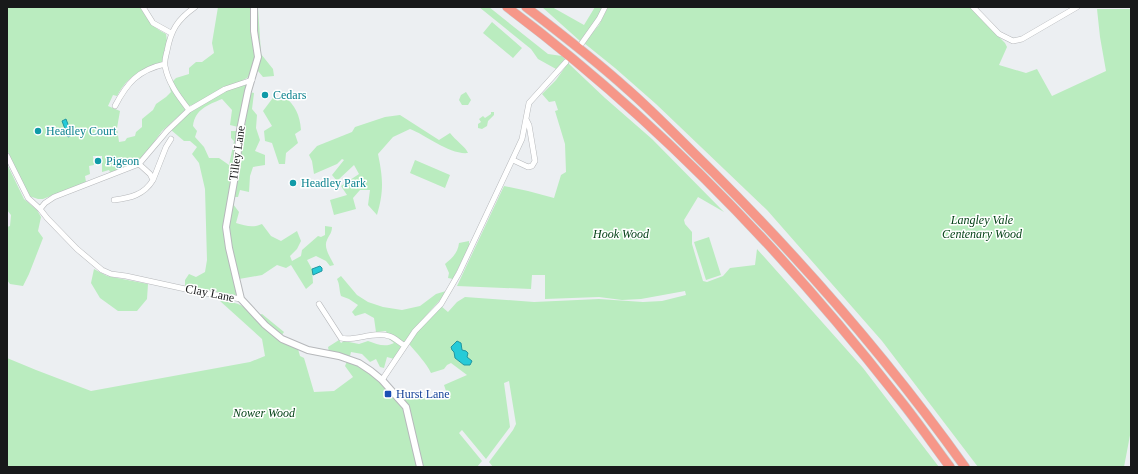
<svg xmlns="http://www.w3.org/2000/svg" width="1138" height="474" font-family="Georgia,serif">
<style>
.green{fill:#baecbf;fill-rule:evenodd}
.water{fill:#25cbd8;stroke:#21969f}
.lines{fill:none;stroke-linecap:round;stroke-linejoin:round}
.minor-casing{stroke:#b6b8bb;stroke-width:6}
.tertiary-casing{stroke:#b6b8bb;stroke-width:8}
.motorway-casing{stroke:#cccccd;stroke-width:10}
.minor{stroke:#fff;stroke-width:5}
.tertiary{stroke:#fff;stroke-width:6}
.motorway{stroke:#f69789;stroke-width:9}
.culture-dot{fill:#0f9aa8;stroke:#fff;stroke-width:1.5}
.transit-dot{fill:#1a4fb4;stroke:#fff;stroke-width:1.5}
.labels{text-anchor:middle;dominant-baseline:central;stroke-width:3;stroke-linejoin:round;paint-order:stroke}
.culture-label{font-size:12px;fill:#0d838f;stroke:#fff;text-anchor:start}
.street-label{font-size:12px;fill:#18191a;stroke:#fff}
.park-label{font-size:12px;font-style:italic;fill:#044216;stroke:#fff}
.transit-label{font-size:12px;fill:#164399;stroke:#fff;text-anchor:start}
</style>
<rect width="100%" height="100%" fill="#eceff2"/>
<path class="green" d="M7,7H140C147,19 153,28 166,34L167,41L163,62C141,73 130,72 117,96L113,95L108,106L120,111L117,128L119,142L125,141L127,138L135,136L136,132L142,127V119L153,110L156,104L166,97L171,92L169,85L176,78L189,74V68L196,62H202L214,53L212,43L218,7H258L261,54L273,69L274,76L263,77L258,71L253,70L247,78L243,80L248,85L238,127L230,125L232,110L222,99C208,105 195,109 193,126L197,131L195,137L204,147L209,158H219L229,165L234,141L231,138V131H236L238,134L224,227L237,293L235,296L211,292L185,286V280L189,274L196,277L205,272L207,260L205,189L199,163L192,154L197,147L190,141H184L171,130L194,105H191L162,131L141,160L131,166L111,174L109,170L102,172V156H93L94,165L89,166L90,174L85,176L86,182L43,199H38L29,196L7,150Z
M479,7H489L548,54L562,56L565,59L556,69L538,59L531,49Z
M542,7H552L584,25L595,7H603L600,15L580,41Z
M608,7H974L979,17L1005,43L1007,47L999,65L1026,73L1037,69L1052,96L1106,71L1100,37L1097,9H1131V430L1124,467H978L882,341L767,210L656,104L615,68L584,43L599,25Z
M492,22L522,48L513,58L483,33Z
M568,63L605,98L652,139L724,212L698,197L684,220L685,224L692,232V244L703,281L707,282L723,276L730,268L755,265L757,249L863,368L939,467H493L489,462L513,430L516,424L509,381L504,383L510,427L486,459L462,430L459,433L482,461L477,467H423L416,437L418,467H7V358L36,370L91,391L250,362L265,356L262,339L220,301C239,303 241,303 254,317L262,314L284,332L279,339L298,349L300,356L304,358L314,392L334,391L353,377L345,366L347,361C368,369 383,384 397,401L412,396H423L426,400L438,396L448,397L444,385L467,375L451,363L447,365L444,369L431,373C427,364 416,352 409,344L418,331L441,306L448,312L457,302L465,297L534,302L599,299L643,302L662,301L686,295L685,291L641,299L622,300L599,297L545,299V275H532L531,289L457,286L504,186L528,191L554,198L561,175L566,172L565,144L555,111L558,110L555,101L549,102L542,94L556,80ZM461,348L467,357L464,365L455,358L454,352Z
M250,92L254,93L252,109L257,115L256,128L260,140L255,151L265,155V165L253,167L250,176L249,192L240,190L238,197H234Z
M466,92L471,100L468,105H462L459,100L461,95Z
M275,95L277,99L284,96C295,105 300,115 301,130L295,134L298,143L286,153L285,164H279L272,143L265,141L264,131L272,126L263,111Z
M491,112H494V115L488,121L487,126L482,129L478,128V124L481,122L479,119L483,116L485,118L491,114Z
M400,115L439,140L450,133C455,140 466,147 468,153C450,155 426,135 410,129L393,137L378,154C383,178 384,191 377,215L368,205L370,190H360L353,198L356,209L334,215L330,200L347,195L341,186L359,174L354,165L337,181L332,175L344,160L342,159L337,164L314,174L312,161L309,155L317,146L352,132L355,127L385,117Z
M415,160L450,175L445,188L410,173Z
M7,164L24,199L37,210L41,217L38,231L43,238L29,274L23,286L10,284L7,280V227L10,226L11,215L7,210Z
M233,204L239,212L236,223C246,226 253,228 262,224L271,236L281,241L297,231L301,241L297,249L290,256L292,261L301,256L302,250L318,236L321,237L325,235V226L332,227C332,233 329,235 327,240C323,248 331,258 334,265L330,266L326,261L316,256L307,260L312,269L313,283L306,289L291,265L286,268L277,265L262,275L239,279L231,248L229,229L232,207Z
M709,237L721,275L706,280L694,242Z
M469,241V246L453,279L448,278L449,273L445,264C452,258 458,253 459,243Z
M94,269L107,276L148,284L147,299L137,311H118L100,298L91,283Z
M341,276L357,295L368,302L383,307L402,310L420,306L436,294L446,291C442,299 436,304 430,311C417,326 403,341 394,359L387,357L384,368L380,367L376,359L370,362L362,354L351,352L350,356L329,352L328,347L339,340L341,343L344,341L359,344L368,341C377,344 385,348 394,343L389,339L386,331L376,332L374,318L365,313L355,316L352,312L358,305L349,299L341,296C339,290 340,285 337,279Z"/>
<path class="water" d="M66,119L72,135L68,137L62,121Z
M320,266L322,268V271L313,275L312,269Z
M457,341L461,343L462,350L466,351L468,353L467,357L472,361L470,365H464L455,358L454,352L452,350L451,347Z"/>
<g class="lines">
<g class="minor-casing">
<path id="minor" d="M143,7L153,23L171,33
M973,7L999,34L1013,41L1022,39L1077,7
M582,43L599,19L605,7
M115,106C127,83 138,70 165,64
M189,110C179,97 168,83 165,66C164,61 166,55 167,51C171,30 177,20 195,7
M7,156L28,198L40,209L47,218L77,249L102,270L111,274L126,276L199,292L241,299
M513,160L528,167L532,166L535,161L529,125L526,119
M153,180L166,147L171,139
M114,200C130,198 144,195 153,180L150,174L139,164
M40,209L45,203L54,197L139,164L167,131L189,110L225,89L252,80
M319,304L341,338C354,342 373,331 389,336C394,337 400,343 405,346
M382,380L415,331L441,304L459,273L522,139L529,103L566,62"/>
</g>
<g class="tertiary-casing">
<path id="tertiary" d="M254,7V31L258,57L248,91L240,130L236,170L226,227L229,248L241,299L265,325L282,339L308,350L339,356L359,363L371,371L382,380L406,407L420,467"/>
</g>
<g class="motorway-casing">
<path id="motorway" d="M507,7C654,117 783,251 896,395C915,418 932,443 950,467
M526,7C560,33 594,59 626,88C656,114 684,144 713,172C805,264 890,362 965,467"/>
</g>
<use href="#minor" class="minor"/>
<use href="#tertiary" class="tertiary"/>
<use href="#motorway" class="motorway"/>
</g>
<g class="culture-dot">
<circle cx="265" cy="95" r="4"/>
<circle cx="38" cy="131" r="4"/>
<circle cx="98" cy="161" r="4"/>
<circle cx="293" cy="183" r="4"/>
</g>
<rect class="transit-dot" x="384" y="390" width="8" height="8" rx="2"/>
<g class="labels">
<g class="culture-label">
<text x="273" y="95">Cedars</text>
<text x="46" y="131">Headley Court</text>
<text x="106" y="161">Pigeon</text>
<text x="301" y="183">Headley Park</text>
</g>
<g class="street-label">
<text transform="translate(237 153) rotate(-82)">Tilley Lane</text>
<text transform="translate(210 293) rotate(11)">Clay Lane</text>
</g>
<g class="park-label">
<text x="982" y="220">Langley Vale<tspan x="982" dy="14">Centenary Wood</tspan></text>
<text x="621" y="234">Hook Wood</text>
<text x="264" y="413">Nower Wood</text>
</g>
<g class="transit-label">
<text x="396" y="394">Hurst Lane</text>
</g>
</g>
<rect width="1138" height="474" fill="none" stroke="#18191a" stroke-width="16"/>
</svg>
